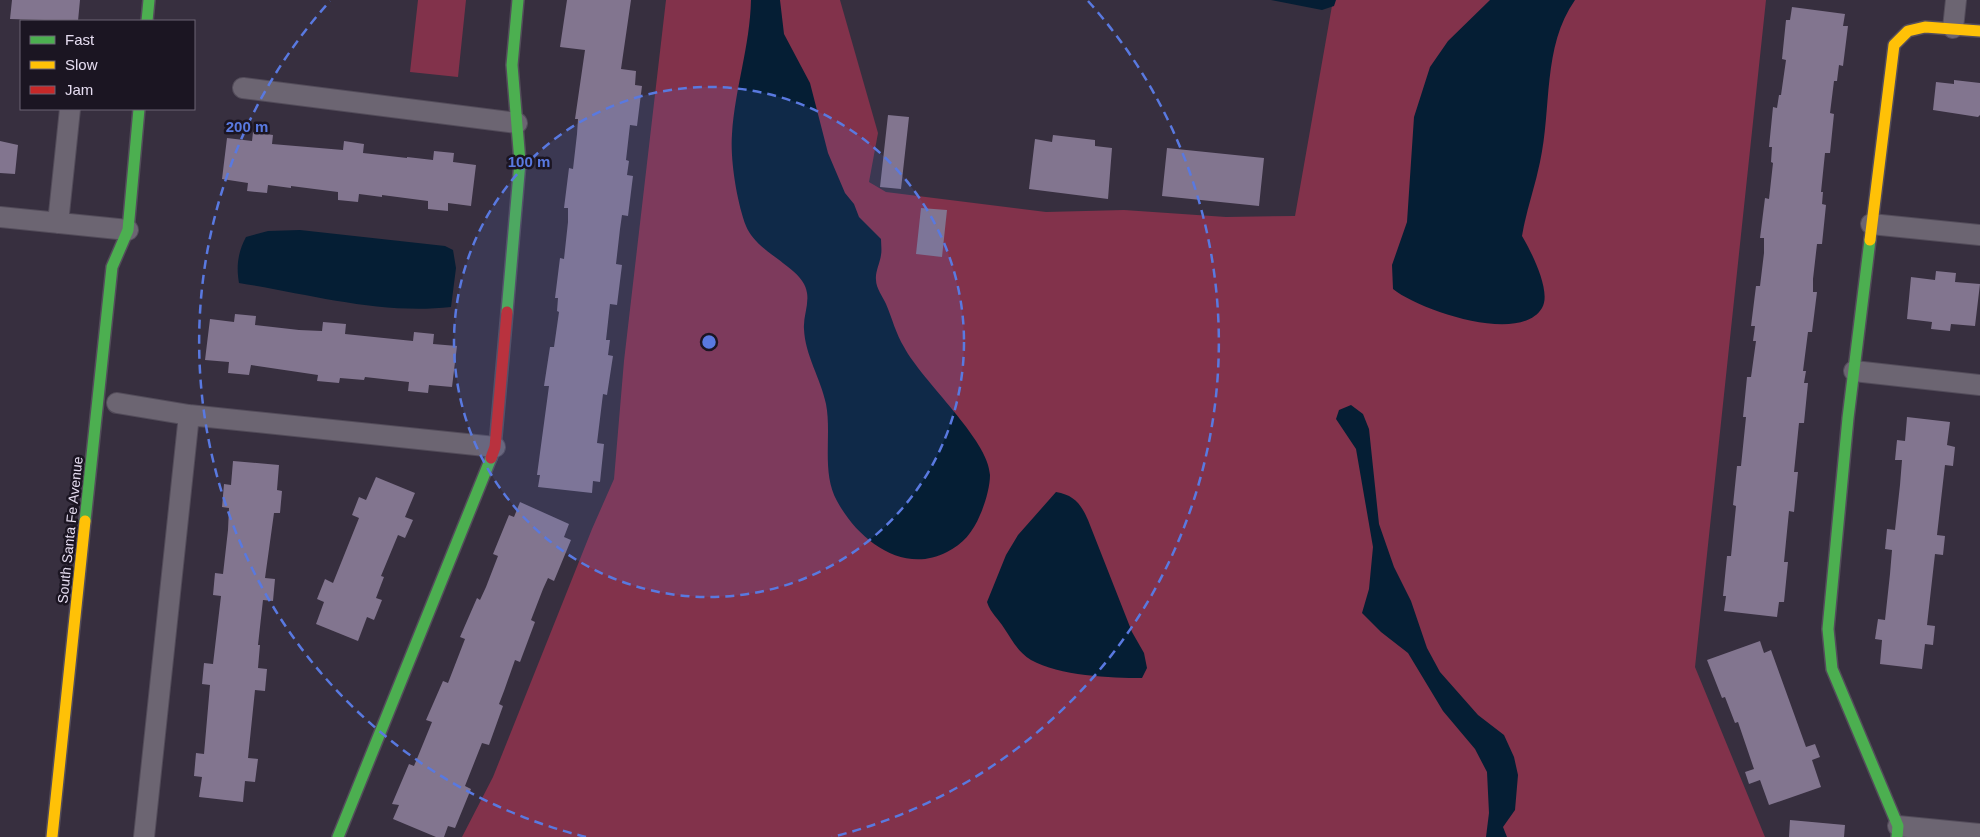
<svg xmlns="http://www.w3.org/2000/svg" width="1980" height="837" font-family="Arial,sans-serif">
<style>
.green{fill:#82324b}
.water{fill:#051e34}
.building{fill:#82758f}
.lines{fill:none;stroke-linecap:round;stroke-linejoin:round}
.street-casing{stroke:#534c5a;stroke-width:22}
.fast-casing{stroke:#534c5a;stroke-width:14}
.slow-casing{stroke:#534c5a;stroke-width:14}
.jam-casing{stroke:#534c5a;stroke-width:14}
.street{stroke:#6c6572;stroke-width:20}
.fast{stroke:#4caf50;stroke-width:11}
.slow{stroke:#ffc107;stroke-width:11}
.jam{stroke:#c62828;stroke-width:11}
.ring{fill:none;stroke:#5979e0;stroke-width:2.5;stroke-dasharray:9 6}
.labels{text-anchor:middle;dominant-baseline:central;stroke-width:5;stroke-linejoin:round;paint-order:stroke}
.street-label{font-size:14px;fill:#e6ddf1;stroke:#1b1522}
.centre{fill:#5979e0;stroke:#1b1522;stroke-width:2.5}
.ring-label{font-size:15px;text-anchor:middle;font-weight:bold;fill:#5979e0;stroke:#1b1522;stroke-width:5;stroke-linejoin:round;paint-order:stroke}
</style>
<rect width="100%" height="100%" fill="#372f3f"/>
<path class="green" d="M418,0H466L458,77L410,72Z
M666,0H840L878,133L869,182L886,192L1046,212L1124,210L1226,217L1295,216L1333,0H1766L1695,667L1765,837H462L493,777L592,529L614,479L624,361Z"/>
<path class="water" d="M751,0H780L784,34L810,83L828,153L845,193L854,204L859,217L881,239C881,244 882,250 881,255C880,263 875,272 876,280C876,288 883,297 886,304C892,318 896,334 904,347C922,381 989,440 990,475C990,487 985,504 980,515C973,532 963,544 947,552C903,575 858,540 837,501C821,472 832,435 826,404C821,379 805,355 804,329C803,317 809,305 807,293C804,267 758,255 746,226C737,202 730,160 732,134C735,88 750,46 751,0Z
M1271,0H1336L1334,6L1322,10Z
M1490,0H1575C1542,47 1552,108 1540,162C1535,187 1526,211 1522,236C1531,251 1552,292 1542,308C1520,345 1419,310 1393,289L1392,265L1407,222L1414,117L1430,67L1448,41Z
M300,230L445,246L453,250L456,268L451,307C380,315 309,294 239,283C236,266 238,252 246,237L268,231Z
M1351,405L1363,414L1369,429L1379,524L1394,567L1411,601L1427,648L1440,672L1478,715L1504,735L1514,757L1518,775L1515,810L1503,827L1507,837H1486L1489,813L1487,772L1475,749L1443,711L1408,653L1381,632L1362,613L1369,589L1373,547L1356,449L1336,419L1339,410Z
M1056,492C1074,495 1081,504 1088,520L1132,632L1144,653L1147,668L1142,678C1111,678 1059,676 1031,660C1018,652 1012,640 1004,628C998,618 991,614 987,602L1006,555L1018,535Z"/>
<path class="building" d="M12,0H80L78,21L10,19Z
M567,0H631L621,69L636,71L635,85L642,86L637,126L630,125L626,160L629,161L627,175L633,176L628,216L622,215L620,229L616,264L622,265L617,305L610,304L606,340H610L608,355L613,356L607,395L603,394L597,443L604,444L600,482L593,481L592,493L538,487L540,475H537L549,386H544L550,347H554L559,312L557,311L558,298H555L560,258L564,259L568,222V208H564L569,168L573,169L577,134L578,119H575L585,50L560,47Z
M1792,7L1845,14L1843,26H1848L1843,66L1839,65L1837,81H1834L1830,113L1834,114L1830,153H1825L1821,192H1823L1822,204L1826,205L1822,244H1817L1813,279V292H1817L1812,332H1808L1803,371H1806L1804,383H1808L1804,423H1799L1794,472H1798L1794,512L1789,511L1784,562H1788L1784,602H1779L1777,617L1724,611L1726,596H1723L1727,556H1731L1736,506L1733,505L1737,466H1741L1746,417H1743L1747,377H1751L1756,341H1753L1755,326H1751L1756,286H1760L1764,253V238H1760L1765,198L1769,199L1773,163L1771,162L1772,147H1769L1773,107L1777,108L1779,95H1781L1786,60L1782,59L1786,20H1790Z
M1954,80L1980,83V115L1978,117L1933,110L1936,82L1954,84Z
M888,115L909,117L901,189L880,187Z
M253,132L273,135L272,144L343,150L344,141L364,144L363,153L407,158V157L433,160L434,151L454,153L453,162L476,165L471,206L448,203V211L428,209V201L382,195V197L359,194L358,202L338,200V192L291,186V188L268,185L267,193L247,191L248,183L222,179L227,138L252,141Z
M1053,135L1095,140V146L1112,148L1108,199L1029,189L1035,139L1052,142Z
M0,141L18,145L15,174L0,173Z
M1167,148L1264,158L1259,206L1162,196Z
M921,208L947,210L942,257L916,254Z
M1936,271L1956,273L1955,282L1980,284L1975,326L1951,324L1950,331L1931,329L1932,322L1907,319L1911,277L1935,280Z
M235,314L256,316L255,325L299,330L322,331L323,322L346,324L345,334L413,341L414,332L434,334L433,344L457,346L452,387L429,385L428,393L408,391L409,382L365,377L364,380L340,378L339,383L317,381L318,375L251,365L249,375L228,373L229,362L205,360L210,319L234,322Z
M1907,417L1950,422L1947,445L1955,447L1953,466L1945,465L1937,535L1945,536L1943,555L1935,554L1927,625L1935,626L1933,645L1925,644L1922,669L1880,664L1882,640L1875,639L1878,619L1885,620L1890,574L1892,550L1885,549L1887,529L1895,530L1900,485L1902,460H1895L1897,440L1905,441Z
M233,461L279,465L277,490L282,491L280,513H274L265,578L275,579L273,601L263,600L258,645H260L258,668L267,669L265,691L255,690L248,758L258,759L255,782L245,781L243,802L199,797L202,777L194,776L196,753L204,754L210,685L202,684L204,663L213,664L221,596L213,595L215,573L223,574L228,530L229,508L222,507L224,484L231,485Z
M376,477L415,493L405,517L413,520L405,538L398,535L381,576L384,577L376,598L382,600L374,620L367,617L358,641L316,624L324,602L317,599L325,579L333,583L359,518L352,515L359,497L366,500Z
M520,502L569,524L564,537L571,540L554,581L548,578L543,589L531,620L535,622L520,662L515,660L504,691L499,704L503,706L489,745L482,743L465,786L471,789L455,828L448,826L444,837H436L393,819L399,805L392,804L409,764L414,766L432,722L426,720L443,681L448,683L465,639L460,637L477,598L480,600L486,587L498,556L493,554L509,515L514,517Z
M1760,641L1764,653L1771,650L1806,747L1815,744L1820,757L1812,760L1821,787L1769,805L1760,780L1749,784L1745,772L1754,769L1738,722L1735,723L1725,697L1722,698L1707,660Z
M1790,820L1845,825L1844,837H1789Z"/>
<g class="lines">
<g class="street-casing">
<path id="street" d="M1953,28L1956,0
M243,88L517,123
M0,217L128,230
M58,223L70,109
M1871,224L1980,235
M1854,371L1980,385
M117,403L189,415L495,447
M1898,826L1980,834
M144,837L189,415"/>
</g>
<g class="fast-casing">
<path id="fast" d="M147,21L149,0
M1870,240L1848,418L1828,629L1832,669L1898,826L1897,837
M507,312L520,162L512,65L518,0
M85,521L112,267L128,230L139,109
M338,837L491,458"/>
</g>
<g class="slow-casing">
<path id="slow" d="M1870,240L1894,45L1908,31L1925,27L1980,31
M52,837L85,521"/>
</g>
<g class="jam-casing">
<path id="jam" d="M491,458L495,447L507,312"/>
</g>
<use href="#street" class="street"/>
<use href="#fast" class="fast"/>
<use href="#slow" class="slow"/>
<use href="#jam" class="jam"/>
</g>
<circle cx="709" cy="342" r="255" fill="#5979e0" fill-opacity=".12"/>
<g class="ring">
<circle cx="709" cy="342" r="255"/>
<path d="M586 837A510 510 0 0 1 330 1M1088 1A510 510 0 0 1 832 837"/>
</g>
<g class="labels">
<g class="street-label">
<text transform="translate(70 530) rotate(-84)">South Santa Fe Avenue</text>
</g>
</g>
<circle cx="709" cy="342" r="8" class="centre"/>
<g class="ring-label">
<text x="247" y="132">200 m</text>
<text x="529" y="167">100 m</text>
</g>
<rect x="20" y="20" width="175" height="90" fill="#1b1522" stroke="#6c6575"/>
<rect x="30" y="36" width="25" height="8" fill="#4caf50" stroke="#6c6575"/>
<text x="65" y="45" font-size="15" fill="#e6ddf1">Fast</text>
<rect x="30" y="61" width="25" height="8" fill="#ffc107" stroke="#6c6575"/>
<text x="65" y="70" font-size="15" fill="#e6ddf1">Slow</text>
<rect x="30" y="86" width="25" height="8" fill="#c62828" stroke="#6c6575"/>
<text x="65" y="95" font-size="15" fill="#e6ddf1">Jam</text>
</svg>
